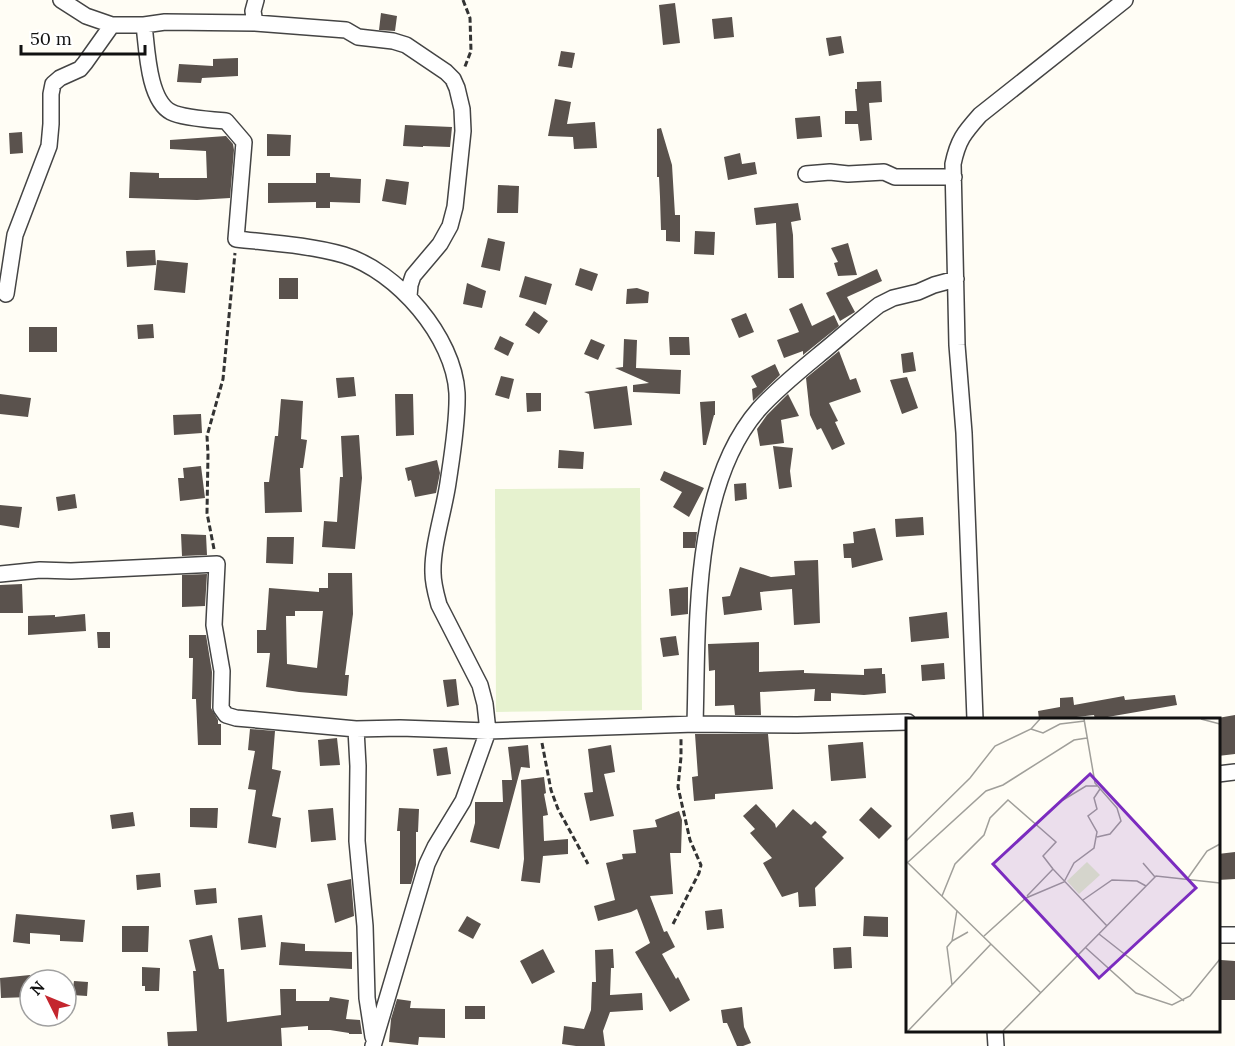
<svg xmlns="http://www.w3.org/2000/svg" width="1235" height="1046" font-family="Lora,serif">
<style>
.pitch{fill:#e6f2cf}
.building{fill:#5a524d;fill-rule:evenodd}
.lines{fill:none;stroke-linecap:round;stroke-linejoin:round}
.minor-casing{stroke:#444;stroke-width:18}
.path{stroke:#333;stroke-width:3;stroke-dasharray:6 3;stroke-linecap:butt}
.minor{stroke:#fff;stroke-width:15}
.inset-road{fill:none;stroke:#a09f9a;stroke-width:1.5}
.view{fill:#7b2cbf;fill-opacity:0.15;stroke:#7b2cbf;stroke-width:3}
.inset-edge{fill:none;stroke:#111;stroke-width:3}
</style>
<rect width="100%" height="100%" fill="#fffdf5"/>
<path class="pitch" d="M640,488L642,710L496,712L495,489Z"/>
<path class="building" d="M675,3L680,43L663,45L659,5Z
M381,13L397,16L395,31L379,30Z
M732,17L734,37L714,39L712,19Z
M841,36L844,53L829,56L826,38Z
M561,51L575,53L572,68L558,66Z
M238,58V76L202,78L201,83L177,82L179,64L213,66V59Z
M881,81L882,102L869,103L872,140L860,141L858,124H845V111H857L855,89H857V82Z
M555,99L571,102L567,124L595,122L597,148L574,149L573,137L548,136Z
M820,116L822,137L797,139L795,118Z
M405,125L452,127L450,147L423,146V147L403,146Z
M661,128L672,165L675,215H680V242L666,241V230H661L660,197L659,177H657V129Z
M22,132L23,153L10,154L9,133Z
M267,134L291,135L290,156H267Z
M226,136L233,144L234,150L230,198L197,200L129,198L130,172L159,173V178H207L206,151L170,149V140Z
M740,153L742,164L755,162L757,174L728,180L724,157Z
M316,173H330V177L361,179L360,203L330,202V208H316V202L268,203V183H316Z
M386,179L409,182L406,205L382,201Z
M498,185L519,186L518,213H497Z
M798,203L801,220L791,222L793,235L794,278H778L776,223L756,225L754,208Z
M695,231L715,232L714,255L694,254Z
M488,238L505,242L500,271L481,267Z
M848,243L857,275L838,276L834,263L838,262L831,248Z
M155,250L156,265L127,267L126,251Z
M157,260L188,263L185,293L154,290Z
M580,268L598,274L592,291L575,285Z
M877,269L882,281L847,297L855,312L840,321L826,293Z
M525,276L552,284L546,305L519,297Z
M279,278H298V299H279Z
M467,283L486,291L482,308L463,304Z
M637,288L649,292L648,303L626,304L627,289Z
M802,303L812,326L834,315L839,326L803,355V351L784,358L777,340L799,332L789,309Z
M534,311L548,321L539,334L525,325Z
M746,313L754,332L739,338L731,319Z
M153,324L154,338L138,339L137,325Z
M29,327H57V352H29Z
M500,336L514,343L508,356L494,349Z
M669,337H689L690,355H670Z
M591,339L605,345L598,360L584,354Z
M624,339L637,340L636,368L681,370L680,394L633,392V385L649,383L615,368L623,367Z
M839,351L850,380L856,378L861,392L829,403L838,421L835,422L845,444L832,450L821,428L817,430L810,415L806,378Z
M913,352L916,371L903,373L901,354Z
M775,364L780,375L753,401L752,389L757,387L751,376Z
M501,376L514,379L509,399L495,395Z
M354,377L356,396L338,398L336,378Z
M907,377L918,408L902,414L890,380Z
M627,386L632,425L594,429L589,394L584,392Z
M526,393H541V411L527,412Z
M0,394L31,398L28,417L0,414Z
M395,394H413L414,435L396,436Z
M788,394L799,416L781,420L784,443L760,446L757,429L767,415Z
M281,399L303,401L301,439L307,440L303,468H300L302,512L265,513L264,482H269L275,436H278Z
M715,401V415H714L706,445H703L700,402Z
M201,414L202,433L174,435L173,415Z
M359,435L362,478L355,549L322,547L324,521L337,522L340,477H343L341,436Z
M773,446L793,448L790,471L792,487L779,489Z
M559,450L584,452L583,469L558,468Z
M437,460L440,473L436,493L415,497L411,480L408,481L405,468Z
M201,466L205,498L180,501L178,478H184L183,468Z
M664,471L704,488L689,517L673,507L682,492L660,480Z
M746,483L747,499L735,501L734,484Z
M75,494L77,508L58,511L56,497Z
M0,505L22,507L19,528L0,525Z
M923,517L924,535L896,537L895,519Z
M875,528L883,560L852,568L851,558H844L843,544L854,543L853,532Z
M683,532H697L695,548H683Z
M181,534L206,535L207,555L182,556Z
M267,537H294L293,564L266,563Z
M818,560L820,623L794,625L792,589L760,592L762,610L724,615L722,597L730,596L740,567L771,577L795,575L794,561Z
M328,573H352L353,614L345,675H349L347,696L299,692L266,687L270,653H257V630H266L269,588L319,592V588H328ZM295,611H323L317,668L287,664L286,616H295Z
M207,574L205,606L182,607V575Z
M22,584L23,613H0V585Z
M688,587V614L671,616L669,589Z
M947,612L949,638L911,642L909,617Z
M85,614L86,631L28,635V616L55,615V617Z
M97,632H110V648H98Z
M189,635H206L212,672L211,708L218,720V724H221V745H198L196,699H192L193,658H189Z
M676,636L679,655L663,657L660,638Z
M759,642V672L804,670V673L864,675V669L882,668V674H885L886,693L864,695L831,693V701H814L815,689L760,692L761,715H735L734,705L715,706V670L709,671L708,644Z
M944,663L945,679L922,681L921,665Z
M456,679L459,705L447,707L443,680Z
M1175,695L1177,705L1096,719H1095L1094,715L1059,719H1039L1038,711L1060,707V698L1073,697L1074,705L1124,696L1125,700Z
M1235,715V754L1218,756V718Z
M250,729L275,731L272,769L281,771L272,816L281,818L276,848L248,843L256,790L248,789L255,751L248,750Z
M695,734H768L773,789L715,794V799L694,801L692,777L698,776Z
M337,738L340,765L320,766L318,740Z
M863,742L866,778L831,781L828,745Z
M528,745L530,768L521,767L499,849L470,842L475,823V802H503L502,780H512L508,747Z
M611,745L615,772L604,774L614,816L590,821L584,793L593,792L588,749Z
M447,747L451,774L437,776L433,749Z
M544,777L546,793L544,794L548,815L543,816L544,841L568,839V854L543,856L540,883L521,881L524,859L521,780Z
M756,804L775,824L776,828L793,809L811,825L815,821L827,832L822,837L844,858L815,888L816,906L799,907L798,892L782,897L763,863L772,858L750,833L755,829L743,816Z
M871,807L892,826L879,839L859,820Z
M190,808H218L217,828L190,827Z
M333,808L336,840L311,842L308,810Z
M399,808L419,809L418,832H416V865L411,884H400V831H397Z
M679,811L682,820L681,853H670L673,894L650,896L664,932L667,931L675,947L662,954L676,979L678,977L690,1000L670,1012L635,952L650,943L637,909L631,912L598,921L594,906L615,900L606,863L623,859L622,854L636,853L633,830L657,827L655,820Z
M133,812L135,826L112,829L110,815Z
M1235,852V879L1218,880V854Z
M160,873L161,887L137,890L136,875Z
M351,879L354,916L335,923L327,884Z
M216,888L217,903L196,905L194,890Z
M722,909L724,928L707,930L705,911Z
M16,914L85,920L83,942L60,941V935L30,933V944L13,942Z
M262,915L266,947L241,950L238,918Z
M467,916L481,924L473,939L458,931Z
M864,916L888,917V937L863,936Z
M122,926H149L148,952H122Z
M212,935L219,969H224L227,1022L281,1015L280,989H296V1001H329L330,997L349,1000L346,1019L360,1020L362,1034H349V1033L330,1030H308V1026L281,1028L282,1046H168L167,1032L197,1031L193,971H196L189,940Z
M281,942L305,944V951L352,952V969L279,965Z
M851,947L852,968L834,969L833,948Z
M543,949L555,972L532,984L520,961Z
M613,949L614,968H611L610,995L642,993L643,1010L610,1012L603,1031L605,1046H576L562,1044L564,1026L584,1029L591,1010L592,982H596L595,950Z
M1221,960L1235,961V1000H1218V980H1221Z
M142,967L160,968L159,991H145V986H142Z
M30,975V997L1,998L0,978Z
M74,981L88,982L87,996L72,995Z
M397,999L411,1001L410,1008L445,1009V1038L419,1037L418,1045L389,1042L391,1019Z
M465,1006H485V1019H465Z
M742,1007L744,1027L751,1043L743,1046H737L727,1023H723L721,1010Z"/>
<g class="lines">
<g class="minor-casing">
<path id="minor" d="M61,0L86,16L112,25H144L165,22L255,23L346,30L358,37L393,41L406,45L446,72L453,79L457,88L462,109L463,131L455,207L450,226L440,244L413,276L410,285L409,296
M255,23L253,11L256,0
M144,25C147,48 148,100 171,112C182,118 213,120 226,121L244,142L236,239C272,243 309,245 344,255C397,271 454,337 457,393C458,421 452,456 448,483C444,511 432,546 433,573C433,584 436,594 439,605L480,685L485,704L488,731L463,801L435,847L427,864L373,1046
M806,174L830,172L848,174L884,172L895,177H954
M6,294L15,235L49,146L51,124V94L53,84L60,78L80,69L85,63L112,25
M0,574L40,570L71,571L217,564L214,625L222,671L221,708L226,715L236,718L356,729
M975,719L964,433L957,345L953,164C958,140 964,133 980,115L1125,0
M695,724C698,627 691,487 759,409C779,387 803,368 826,349C844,334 861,319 879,305L893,298L918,292L934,285L956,279
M1218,774L1235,772
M1218,935H1235
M995,1030L996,1046
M373,1037L367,998L365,926L357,841L358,766L356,729L400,728L488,731L695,724L797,725L908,722"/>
</g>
<path class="path" d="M463,0L470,18L471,51L464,69
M214,549L207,513L208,454L207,436L223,379L235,253
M542,743L551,790L558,809L588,864
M673,924L699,873L701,865L690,840L678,787L681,757V739"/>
<use href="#minor" class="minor"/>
</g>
<g transform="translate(906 718)">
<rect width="314" height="314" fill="#fffdf5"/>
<path d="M181,144L194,157L173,176L161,163Z" fill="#e6f2cf"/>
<path class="inset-road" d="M178,1L189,65L211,90L215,103L204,116L191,119M295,1L314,6M125,11L137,15L154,6L179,3M157,82L180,68H191M0,123L64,60L89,28L125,11L134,1M1,144L135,275M1,145L80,73L97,67L168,22L181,20M237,145L249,159M282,160L301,133L314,126M36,178L49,146L78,117L84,100L102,82L150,124L137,138L147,151M121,178L147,151L201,208M177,182L206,162L231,163L240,168M51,192L46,223L62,214M193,216L278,283M78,218L120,180L158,164L168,145L188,130L191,114L182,98L191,91L188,80L194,71M180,230L230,275L266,287L284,278L314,241M46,267L41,229L46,223M2,313L85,226M97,313L250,158L314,165"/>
<path class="view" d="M184,56L290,170L193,260L87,146Z"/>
<rect width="314" height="314" class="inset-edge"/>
</g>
<g transform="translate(48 998) rotate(313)"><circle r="28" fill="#ffffff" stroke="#a0a0a0" stroke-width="1.5"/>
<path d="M0-4.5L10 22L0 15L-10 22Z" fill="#c4262e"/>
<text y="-9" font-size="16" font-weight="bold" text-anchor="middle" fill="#111111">N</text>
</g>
<path d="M21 45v9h124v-9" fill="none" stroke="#111111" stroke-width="3"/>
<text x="30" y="45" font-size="18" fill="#111111" stroke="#ffffff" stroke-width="4.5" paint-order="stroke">50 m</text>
</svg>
